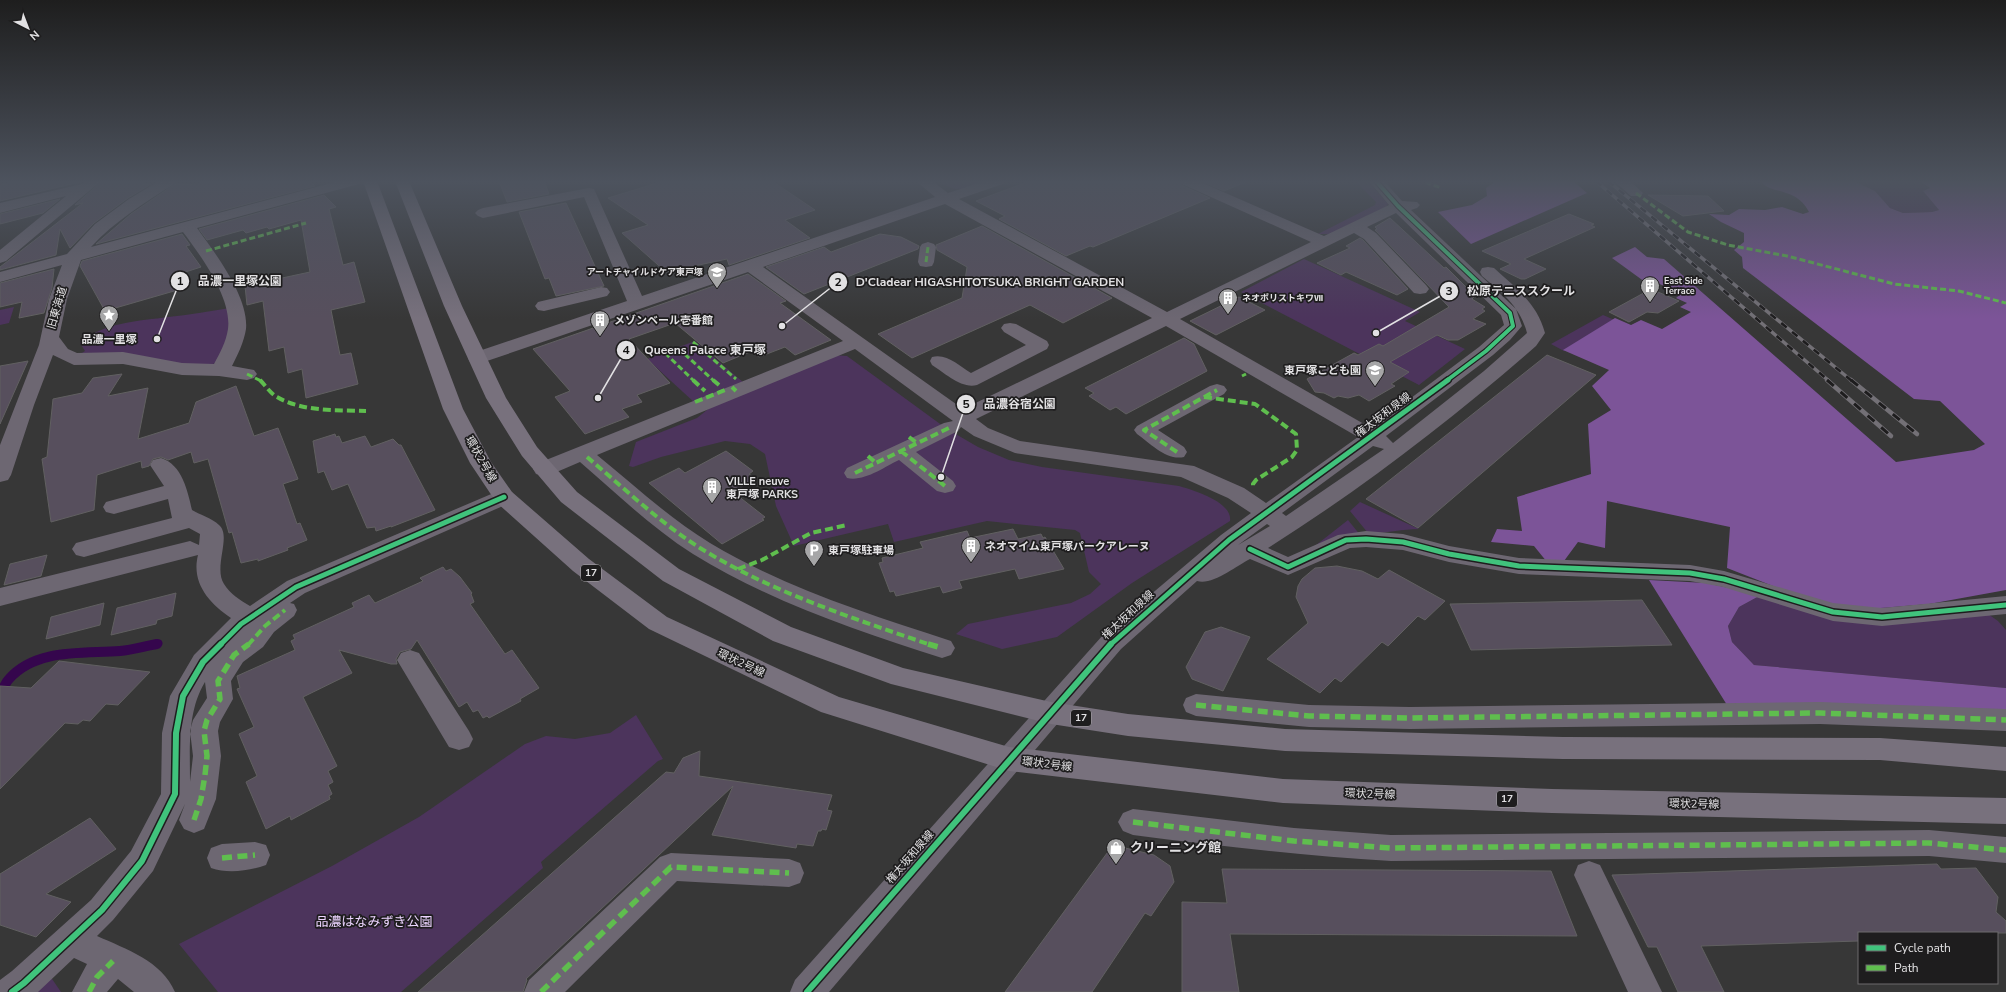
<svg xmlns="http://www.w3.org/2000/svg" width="2006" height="992" font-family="'Nunito Sans','Noto Sans JP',sans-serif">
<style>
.green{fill:#4c345c}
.forest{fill:#7c5498}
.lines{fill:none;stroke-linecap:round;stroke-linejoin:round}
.stream-far1{stroke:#35064d;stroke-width:7}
.stream{stroke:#35064d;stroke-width:10}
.building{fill:#574f5d;stroke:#616061}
.minor{fill:#6d6772;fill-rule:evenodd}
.major{fill:#78717d;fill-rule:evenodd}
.rail-far1-casing{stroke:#737076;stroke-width:3.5}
.rail-casing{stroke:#737076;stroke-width:4.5}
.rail-far1{stroke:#1e1d1e;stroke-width:2.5;stroke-dasharray:7;stroke-linecap:butt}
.rail{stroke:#1e1d1e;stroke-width:3;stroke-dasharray:9;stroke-linecap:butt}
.quiet-far2{stroke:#5fbe4e;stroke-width:3;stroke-dasharray:6 3;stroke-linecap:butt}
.quiet-far1{stroke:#5fbe4e;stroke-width:4;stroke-dasharray:8 4;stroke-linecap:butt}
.quiet{stroke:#5fbe4e;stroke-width:5.5;stroke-dasharray:10 5.5;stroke-linecap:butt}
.cycleway-far2-casing{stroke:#1e1d1e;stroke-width:6}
.cycleway-far1-casing{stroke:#1e1d1e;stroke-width:8}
.cycleway-casing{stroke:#1e1d1e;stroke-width:9}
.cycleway-far2{stroke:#40c37c;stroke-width:4}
.cycleway-far1{stroke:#40c37c;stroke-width:5}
.cycleway{stroke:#40c37c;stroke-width:6}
.labels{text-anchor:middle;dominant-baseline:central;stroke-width:3.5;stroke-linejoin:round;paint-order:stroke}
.far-poi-label{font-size:9px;font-weight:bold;fill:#e2e1e3;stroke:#1e1d1e;text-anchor:start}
.shield{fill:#1e1d1e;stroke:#a7a6a8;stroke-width:1}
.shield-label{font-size:10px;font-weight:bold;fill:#e2e1e3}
.street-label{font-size:11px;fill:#e2e1e3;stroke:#1e1d1e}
.poi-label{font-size:11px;font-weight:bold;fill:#e2e1e3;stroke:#1e1d1e;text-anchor:start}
.near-poi-label{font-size:13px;font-weight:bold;fill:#e2e1e3;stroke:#1e1d1e;text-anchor:start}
.near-park-label{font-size:13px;fill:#ecd4ff;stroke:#1e1d1e}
.leader{fill:none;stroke:#e2e1e3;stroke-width:1.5}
.callout-dot{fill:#e2e1e3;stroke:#1e1d1e;stroke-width:1.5}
.mark-label{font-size:12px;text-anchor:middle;font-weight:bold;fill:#111}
.callout-label{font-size:12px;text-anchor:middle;font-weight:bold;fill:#e2e1e3;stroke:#1e1d1e;stroke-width:3.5;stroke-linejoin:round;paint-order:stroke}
</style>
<rect width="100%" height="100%" fill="#373737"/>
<path class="green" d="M939,181H986C965,188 959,195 939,181Z
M1355,181H1368L1388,204L1386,207L1330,234H1318L1375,205L1376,202Z
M1854,181H1919L1930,189L1923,191L1939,210L1932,212L1903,213L1890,208L1875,191Z
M1304,259L1420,312L1405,321L1465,349L1419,385L1241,292Z
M14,307L9,323L0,325V310Z
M230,308L232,326L219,362L207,366L76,357L85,351L80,343C103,322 140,321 168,317C189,315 209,311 230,308Z
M1603,315L1617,321L1564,351L1551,344Z
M695,341L744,383L695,403L647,359Z
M832,355L847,356L947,429L978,447L1009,460L1042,467L1179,486C1193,490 1233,502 1230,521L1132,583L1057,637L1002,649L956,634L968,624L1071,603L1090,594L1101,584L1089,572L1080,533L1075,530L987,521L894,542L888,524L794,546L776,506L765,454L750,444L725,441L661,457L633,467L629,466L636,442L697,418L712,406Z
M1360,502L1419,529C1401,529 1385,534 1368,533L1350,511Z
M1348,520L1361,536L1297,560Z
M1761,595L1988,614L1998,621L2006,630V688L1754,665L1732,642L1728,626L1739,607Z
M636,715L663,759L658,761L541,862L543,868L401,992H218L179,944L332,866L419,817L525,744L546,736L575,739L610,733Z
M50,976L61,992H32Z"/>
<path class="forest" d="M1493,181H1573L1587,193L1471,244L1438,212L1472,205L1487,196L1486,188L1493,183Z
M1761,181H1854L1875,191L1890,208L1903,213L1932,212L1939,210L1923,191L1930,188L1919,181H2006V590L1929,604L1856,610L1788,592L1727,568L1730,527L1607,501L1605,548L1578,542L1564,561L1547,562L1534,546L1491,542L1497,529L1522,531L1517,497L1591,474L1588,424L1611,410L1592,386L1609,370L1563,350L1615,318L1631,325L1641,320L1662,329L1691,312L1680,307L1687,303L1676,298L1682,293L1657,283L1651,284L1645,282L1612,258L1635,247L1647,257L1664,259L1896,462L1974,450L1985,444L1940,401L1914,399L1743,268L1742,257L1734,250L1744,242V233L1721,222L1709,214L1729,215L1739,209L1765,210L1782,207L1803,214L1809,212C1796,186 1769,195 1761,181Z
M1649,580L1706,583L1761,595L1739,607L1728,626L1732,642L1754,665L2006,688V714L1727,705Z"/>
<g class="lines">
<path class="stream-far1" d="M153,645L159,643"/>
<path class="stream" d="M0,695C3,690 5,683 9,679C36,648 84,654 120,651C133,650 145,646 157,644"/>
</g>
<path class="building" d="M17,181H84L0,201V185Z
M102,181H143V184H151L128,198L94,223L70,248L60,229L56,255L0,270V267L83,203L75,205Z
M203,181H310L315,186L96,244L131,214L175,184L198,185Z
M499,181H544L549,194L507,202Z
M664,181H772L815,210L785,220L810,238L729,265L727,259L666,272L622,233L648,225L608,198Z
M1030,181H1179L1181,185L1210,198L1093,247L1090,246L1066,256L999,219L1005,216L976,201Z
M1201,181H1248L1224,191Z
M324,195L336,207L329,209L343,265L354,262L365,302L331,310L340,355L351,353L358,384L306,398L302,369L288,373L284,347L269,351L263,301L247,305L245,286L310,272L301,220L269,229L267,227L246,233L243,230L207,240L199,229Z
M1648,195L1708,196L1724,211L1683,216Z
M60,199L43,213L0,224V214Z
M566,203L604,286L556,296L549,278L545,279L519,212Z
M1569,214L1594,224L1591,225L1595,227L1524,259L1546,269L1525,279H1521L1500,269L1511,264L1482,251Z
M1390,218L1444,268L1446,267L1475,296L1472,299L1485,307L1482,309L1485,311L1473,319L1486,324L1458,340H1448L1437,335L1390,362L1409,372L1391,384L1395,386L1369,401L1359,395L1348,398L1338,396L1334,398L1324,393L1315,392L1307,379L1354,353L1358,355L1379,344L1383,346L1449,307L1375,230L1377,229L1375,227Z
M982,226L1112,298L1063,323L1030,305L912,358L878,334L962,298L967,267L937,250L936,245Z
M182,234L190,245L186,246L201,267L173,276L181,289L105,311L80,266L82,261Z
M880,234L901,237L919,246L918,249L804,294L766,267L824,247L831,252Z
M1360,238L1363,240L1408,289L1397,295L1346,272L1341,275L1317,263L1350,248L1346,246Z
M54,269L52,288L44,313L19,318L22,302L0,307V283Z
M748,274L786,301L780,303L831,340L795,355L785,347L759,357L752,351L723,363L675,323L629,339L670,383L637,395L642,402L622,409L629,417L585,434L555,397L570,391L533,349Z
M1651,289L1679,301L1658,313L1647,312L1629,322L1609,312Z
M1239,297L1265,310L1216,335L1190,321Z
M1184,338L1194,344L1207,371L1126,414L1116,407L1110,410L1089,396L1094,393L1085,388Z
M1547,355L1596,375L1418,528L1366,499Z
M28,361L0,424V366Z
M122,374L108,396L148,388L138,439L189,423L196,402L236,386L254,436L278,428L298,479L283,484L297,524L300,523L307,540L287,548L288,550L258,561V559L241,563L232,532L229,533L208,459L194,463L191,452L168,460L161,457L153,459L149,466L142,468L141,461L97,475L94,510L51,522L42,459L47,457L53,399L82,393L93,378Z
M335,434L336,437L339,436L342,443L365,436L371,447L393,439L399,445H401L435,510L391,527V526L376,531L375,527L367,528L348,484L332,490L324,471L318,473L313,441Z
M726,451L753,471L749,474L756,479L733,492L765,517L762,519L764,520L722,544L649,483L679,468L685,473Z
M1013,529L1018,539L1041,534L1043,538L1045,537L1064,569L1019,579L1015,569L959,581L962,588L943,593L940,586L896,596L894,591L890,592L879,563L883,562L882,558L923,548L920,542L967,531L970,538Z
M47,555L41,576L4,585L10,564Z
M1337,566L1362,571L1378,579L1389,570L1445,601L1425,620L1418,616L1388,646L1382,642L1341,682L1335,678L1320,693L1267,659L1308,623L1296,597L1298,586L1302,579L1315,568Z
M443,567L446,571L451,569L460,577L472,593L471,594L474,602L470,604L505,654L512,650L539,688L520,699L521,701L489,718L487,716L483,718L478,710L473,712L467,702L459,707L417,640L411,649L400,652L396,659L397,664H391L339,650L352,673L303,697L337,766L328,771L333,782L328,785L332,794L329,796L330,799L291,820L290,816L266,829L246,782L257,776L239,734L254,727L237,689L240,688L237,676L295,650L291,641L295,639L293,635L354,607L352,603L369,595L375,603L423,581L420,578Z
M176,593L172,616L157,620L156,624L111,635L117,608Z
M1642,600L1672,645L1471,650L1450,604Z
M104,603L100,625L46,639L51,617Z
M1221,627L1250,637L1223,691L1192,679L1186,667L1205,632Z
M59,661L150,672L118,705L106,704L90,721L83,720L78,724L65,723L0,789V686L31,688Z
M700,751L699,776L832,795L827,810L832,811L826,830L822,829L821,831H818L813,846L797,844L796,848L712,835L733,786L526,979L527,980L523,992H418L666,772L674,773L683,758Z
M90,818L116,849L46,894L71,902L36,937L0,925V874Z
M1113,845L1154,855L1170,866L1174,882L1151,916L1145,913L1092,992H1005Z
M1937,864L1941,869L1976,868L1998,897L1996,912L2006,921V933H1859V941L1701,946L1724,992H1678L1657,947H1648L1612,875Z
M1222,869L1551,871L1577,936L1230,934L1239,992H1182V902L1227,903Z"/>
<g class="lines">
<path class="minor" d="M86,181H101L6,261L0,263V250L66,196L0,213V203L82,184Z
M159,181H176L174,184C144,203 115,221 91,247L339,181H361L359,184L197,228C215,253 249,297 246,329C244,342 238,354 232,366L254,370L257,374L254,378L247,380L219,376L182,375L123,364L74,365L53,355L34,405L11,475L8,480L0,482V445L39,345L49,299L62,265L0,282V272L67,254L95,224L129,199ZM183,232C201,256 232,298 228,329C226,342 220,353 214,364L182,363L123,352L77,353L68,349L59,337L67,299L81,260Z
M916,181H932L948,193L985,181H1005L1003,184L959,199L1167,312L1311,242L1182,184L1180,181H1198L1324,236L1389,205L1369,181H1384L1402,201L1417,202L1420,205L1417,208L1411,210L1516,309L1522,326L1510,340L1493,355L1386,436L1393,443L1484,371L1527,333C1520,306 1502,293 1482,276L1480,272L1482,268L1488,267L1494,268C1516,288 1537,303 1545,333L1536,346C1451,420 1363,488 1268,548L1288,557L1338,535L1366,531L1403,534L1449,546L1519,558L1690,565L1724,571L1833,603L1882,608L2006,596V614L1882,626L1833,621L1723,587L1690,581L1519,574L1449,562L1403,550L1366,547L1350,548L1288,575L1250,559C1236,566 1212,586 1197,581L1121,649L829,992H790L795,980L1103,635L1221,535L1251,513L1228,498L1181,477L1015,453L974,436L961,427L958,431L916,452L953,481L956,486L953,491L945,493L937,491L899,460C884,467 864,482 847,478L844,473L847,468L944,423L953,421L855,349L597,455C634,485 669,518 710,543C785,588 868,614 951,641L955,648L951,655L942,658C857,631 769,601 693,554C652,528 617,494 580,462L552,474L544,476L536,474L533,469L536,464L843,341L748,272L484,362L477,364L470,362L468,358L470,354L627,301L584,197L483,218L478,216L475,213L478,210L483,208L589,188L594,189L642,296L935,197ZM945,204L1152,318L963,409L763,267ZM1396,213L1501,315L1504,325L1479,347L1371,428L1180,319L1354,233L1364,239L1414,293L1420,294L1426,293L1429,289L1426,285L1376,233L1367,227ZM1166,326L1358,437L1266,503L1244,488L1194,466L1020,441L988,428L976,419ZM1373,446L1384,449L1286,516L1282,513ZM1267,524L1270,526L1238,545Z
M1614,181H1630L1643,193L1641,196H1631Z
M928,242L934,244L936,247L934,262L932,266L926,267L920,266L918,262L920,247L922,244Z
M601,287L607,288L610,292L607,296L544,311L538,310L535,306L538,302Z
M1010,323L1016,324L1047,341L1049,345L1047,349L977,385C961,389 945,373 932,365L930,361L932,357C947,353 959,366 971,373L1026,345L1004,332L1001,328L1004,324Z
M1217,384L1224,386L1227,390L1224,394L1158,430L1184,447L1187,452L1184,457C1167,461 1151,444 1137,434L1134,430L1137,426L1210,386Z
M161,458C182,464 188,492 192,510C200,515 212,518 219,525C232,536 213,567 224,584C230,594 240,600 250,606L287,581L496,492L504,490L512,492L515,497L512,502L305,593L290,603L294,604L297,610L294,616L274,632L263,647L243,662L231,681L233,699L220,722L218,731L221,756L216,799L204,829L194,833L184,829L179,820L185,804L153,871L113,920L97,936C126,949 162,961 175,992H134L118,979L107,992H72L87,964L74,958L38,992H0V980L12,971L91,900L131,851L161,794L162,733L170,696L194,655L231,618C209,603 191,583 198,555L0,606V588L190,541L199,545L200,534L189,528L84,557L76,555L72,549L76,543L172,518L168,499L114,514L106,512L103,507L106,502L164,486L150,465L153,460ZM205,682L207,698L193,720L190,731L193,756L190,782C190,747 187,712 205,682Z
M410,650L419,653L469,731L473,739L469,747L459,750L449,747L397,660L401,653Z
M1196,694L1309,705L1410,707L1820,702L2006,709V731L1820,724L1410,729L1309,727L1196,716L1186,712L1183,705L1186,698Z
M1133,809L1294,828L1391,835L1929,830L2006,837V863L1929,856L1391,861C1305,856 1219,846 1133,835L1123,831L1118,822L1123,813Z
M255,842L266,845L270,855L266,865C249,871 228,874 211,868L207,858L211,848L222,844Z
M671,853L789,859L800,863L804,873L800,883L789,887L677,881L565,992H524L529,980L660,857Z
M1589,861L1600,865L1662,992H1628L1574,875L1578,865Z"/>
<path class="major" d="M363,181H377L463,409L491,462L512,492L589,559L667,617L839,697L1009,747L1283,779L1552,789L2006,798V824L1552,813L1283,803L1009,771L821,712L649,629L573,571L496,502L470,463L443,409Z
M395,181H409L462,306L506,398L537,447L577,492L679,569L791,627L903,668L1051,702L1128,714L1285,729L1563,737L1880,738L2006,747V771L1880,760L1563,759L1285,751L1128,736L1051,724L891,684L773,641L663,581L561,502L522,456L486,398L444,306Z"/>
<g class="rail-far1-casing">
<path id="rail-far1" d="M1596,181L1829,381
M1608,181L1852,381"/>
</g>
<g class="rail-casing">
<path id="rail" d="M1827,380L1891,436
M1851,380L1917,434"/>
</g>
<use href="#rail-far1" class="rail-far1"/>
<use href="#rail" class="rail"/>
<path class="quiet-far2" d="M1427,181V183L1442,188
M1636,193L1688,232L1728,245L1787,256L1894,284L1959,291L2006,303
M206,251L306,223
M926,262L928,247
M693,342L736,379
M678,348L714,381
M665,353L694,381
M247,374L261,381
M1242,376L1246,374"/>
<path class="quiet-far1" d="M260,380C265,385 271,394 277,397C303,412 337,410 366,411
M693,380L705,391
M713,380L719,385
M732,387L736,391
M1204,397L1255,404L1296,434L1297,450L1292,457L1256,480L1253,484V488
M695,402L725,390
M909,437L917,443
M901,451L945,486
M1177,452L1144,430L1217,390
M868,456L876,463
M587,457C624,488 659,522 700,548C771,592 852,618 931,645
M855,473L951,427
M738,569L762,560L811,533L847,525
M248,645L265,626L285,610"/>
<path class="quiet" d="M928,644L942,648
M1196,705L1309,716L1410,718L1820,713L2006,720
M194,820L201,799L205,775L207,756L204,731L207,720L220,699L218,681L234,655L249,644
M1133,822L1294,841L1391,848L1929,843L2006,850
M222,858L255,855
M89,992L97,977L113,961
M541,992L671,867L789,873"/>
<g class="cycleway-far2-casing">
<path id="cycleway-far2" d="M1376,181L1398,206L1510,313L1513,326L1486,351L1446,381"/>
</g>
<g class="cycleway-far1-casing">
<path id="cycleway-far1" d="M1250,549L1288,567L1346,540L1366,539L1403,542L1449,554L1519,566L1690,573L1724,579L1833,612L1882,617L2006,605
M220,645L241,624L296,587L504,497
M1110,645L1229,540L1448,380"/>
</g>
<g class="cycleway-casing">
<path id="cycleway" d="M12,992L24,983L102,910L142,861L175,794L176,733L183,696L203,662L221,644
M807,992L1111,644"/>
</g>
<use href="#cycleway-far2" class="cycleway-far2"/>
<use href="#cycleway-far1" class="cycleway-far1"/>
<use href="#cycleway" class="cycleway"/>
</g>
<linearGradient id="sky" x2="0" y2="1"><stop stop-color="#1e1e1e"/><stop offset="0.57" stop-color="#4d535e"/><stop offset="1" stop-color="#4d535e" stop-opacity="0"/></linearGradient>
<rect width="2006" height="319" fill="url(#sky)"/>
<defs>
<g id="school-pin" transform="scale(1)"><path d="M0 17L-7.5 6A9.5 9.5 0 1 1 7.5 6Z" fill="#a6a6a7" stroke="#1e1d1e"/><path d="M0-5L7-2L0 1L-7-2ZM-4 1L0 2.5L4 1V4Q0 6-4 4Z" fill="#fff"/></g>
<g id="building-pin" transform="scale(1)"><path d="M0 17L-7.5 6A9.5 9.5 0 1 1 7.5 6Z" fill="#a6a6a7" stroke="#1e1d1e"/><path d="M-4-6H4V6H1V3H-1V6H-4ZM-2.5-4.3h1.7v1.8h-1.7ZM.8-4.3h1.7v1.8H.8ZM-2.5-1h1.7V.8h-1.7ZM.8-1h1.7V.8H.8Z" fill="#fff"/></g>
<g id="sight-pin" transform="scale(1)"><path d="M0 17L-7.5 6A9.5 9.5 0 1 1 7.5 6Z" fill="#a6a6a7" stroke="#1e1d1e"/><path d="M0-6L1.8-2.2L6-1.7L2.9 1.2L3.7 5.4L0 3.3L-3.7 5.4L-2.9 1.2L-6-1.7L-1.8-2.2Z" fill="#fff"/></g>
<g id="parking-pin" transform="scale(1)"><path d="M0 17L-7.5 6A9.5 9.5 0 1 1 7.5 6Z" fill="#a6a6a7" stroke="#1e1d1e"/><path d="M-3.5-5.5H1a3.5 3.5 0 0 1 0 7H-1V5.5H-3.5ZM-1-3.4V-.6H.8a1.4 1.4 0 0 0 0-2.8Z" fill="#fff"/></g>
<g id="shop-pin" transform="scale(1)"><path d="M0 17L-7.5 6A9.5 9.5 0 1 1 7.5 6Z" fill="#a6a6a7" stroke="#1e1d1e"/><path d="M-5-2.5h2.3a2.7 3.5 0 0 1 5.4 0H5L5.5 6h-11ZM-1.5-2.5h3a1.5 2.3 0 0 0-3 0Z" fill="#fff"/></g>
</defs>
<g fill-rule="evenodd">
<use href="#school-pin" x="717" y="272"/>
<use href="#building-pin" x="1650" y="286"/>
<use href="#building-pin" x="1228" y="298"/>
<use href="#sight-pin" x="109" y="315"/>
<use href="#building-pin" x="600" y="320"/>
<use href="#school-pin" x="1375" y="370"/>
<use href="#building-pin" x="712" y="487"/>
<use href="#building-pin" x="971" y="546"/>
<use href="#parking-pin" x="814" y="550"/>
<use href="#shop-pin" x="1116" y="848"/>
</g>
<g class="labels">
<g class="far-poi-label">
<text x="703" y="272" text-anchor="end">アートチャイルドケア東戸塚</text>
<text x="1664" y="281">East Side<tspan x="1664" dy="10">Terrace</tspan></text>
<text x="1242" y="298">ネオポリストキワⅦ</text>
</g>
<g class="shield">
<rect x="581" y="565" width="20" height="16" rx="3"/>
<rect x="1071" y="710" width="20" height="16" rx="3"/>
<rect x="1497" y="791" width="20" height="16" rx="3"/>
</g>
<g class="shield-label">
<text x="591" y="573">17</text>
<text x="1081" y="718">17</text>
<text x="1507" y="799">17</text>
</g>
<g class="street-label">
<text transform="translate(57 308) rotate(-74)">旧東海道</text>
<text transform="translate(1383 415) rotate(-37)">権太坂和泉線</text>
<text transform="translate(481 459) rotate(60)">環状2号線</text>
<text transform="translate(1128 615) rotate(-43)">権太坂和泉線</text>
<text transform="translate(741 663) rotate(25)">環状2号線</text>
<text transform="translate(1047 764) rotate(7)">環状2号線</text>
<text transform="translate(1370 794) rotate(2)">環状2号線</text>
<text transform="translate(1694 804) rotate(1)">環状2号線</text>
<text transform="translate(910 857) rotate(-49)">権太坂和泉線</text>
</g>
<g class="poi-label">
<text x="614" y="320">メゾンベール壱番館</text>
<text x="109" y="339" text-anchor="middle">品濃一里塚</text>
<text x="1361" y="370" text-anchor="end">東戸塚こども園</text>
<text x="726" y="481">VILLE neuve<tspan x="726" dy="13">東戸塚 PARKS</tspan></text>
<text x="985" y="546">ネオマイム東戸塚パークアレーヌ</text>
<text x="828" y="550">東戸塚駐車場</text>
</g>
<g class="near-poi-label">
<text x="1130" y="848">クリーニング館</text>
</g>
<g class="near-park-label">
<text x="374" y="922">品濃はなみずき公園</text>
</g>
</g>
<path class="leader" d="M157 339L180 281M782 326L838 282M1376 333L1449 291M598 398L626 350M941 477L966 404"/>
<g class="callout-dot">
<circle cx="157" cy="339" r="4"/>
<circle cx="782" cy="326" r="4"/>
<circle cx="1376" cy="333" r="4"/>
<circle cx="598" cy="398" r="4"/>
<circle cx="941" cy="477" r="4"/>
<circle cx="180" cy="281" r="10"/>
<circle cx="838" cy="282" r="10"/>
<circle cx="1449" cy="291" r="10"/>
<circle cx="626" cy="350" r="10"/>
<circle cx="966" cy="404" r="10"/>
</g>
<g class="mark-label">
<text x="180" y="285">1</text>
<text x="838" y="286">2</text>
<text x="1449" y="295">3</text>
<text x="626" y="354">4</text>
<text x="966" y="408">5</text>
</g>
<g class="callout-label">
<text x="240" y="285">品濃一里塚公園</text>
<text x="990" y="286">D'Cladear HIGASHITOTSUKA BRIGHT GARDEN</text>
<text x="1521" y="295">松原テニススクール</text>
<text x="705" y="354">Queens Palace 東戸塚</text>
<text x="1020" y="408">品濃谷宿公園</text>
</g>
<rect x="1858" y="932" width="140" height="52" fill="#1e1d1e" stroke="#6c6b6d"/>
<rect x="1866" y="945" width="20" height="6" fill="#40c37c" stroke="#6c6b6d"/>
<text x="1894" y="952" font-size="12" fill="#e2e1e3">Cycle path</text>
<rect x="1866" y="965" width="20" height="6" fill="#5fbe4e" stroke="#6c6b6d"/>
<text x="1894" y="972" font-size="12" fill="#e2e1e3">Path</text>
<g transform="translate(28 28) rotate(138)" stroke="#1e1d1e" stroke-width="3" paint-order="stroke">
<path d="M0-3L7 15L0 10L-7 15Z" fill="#e2e1e3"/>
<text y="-6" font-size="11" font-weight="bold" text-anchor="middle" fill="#e2e1e3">N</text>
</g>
</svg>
